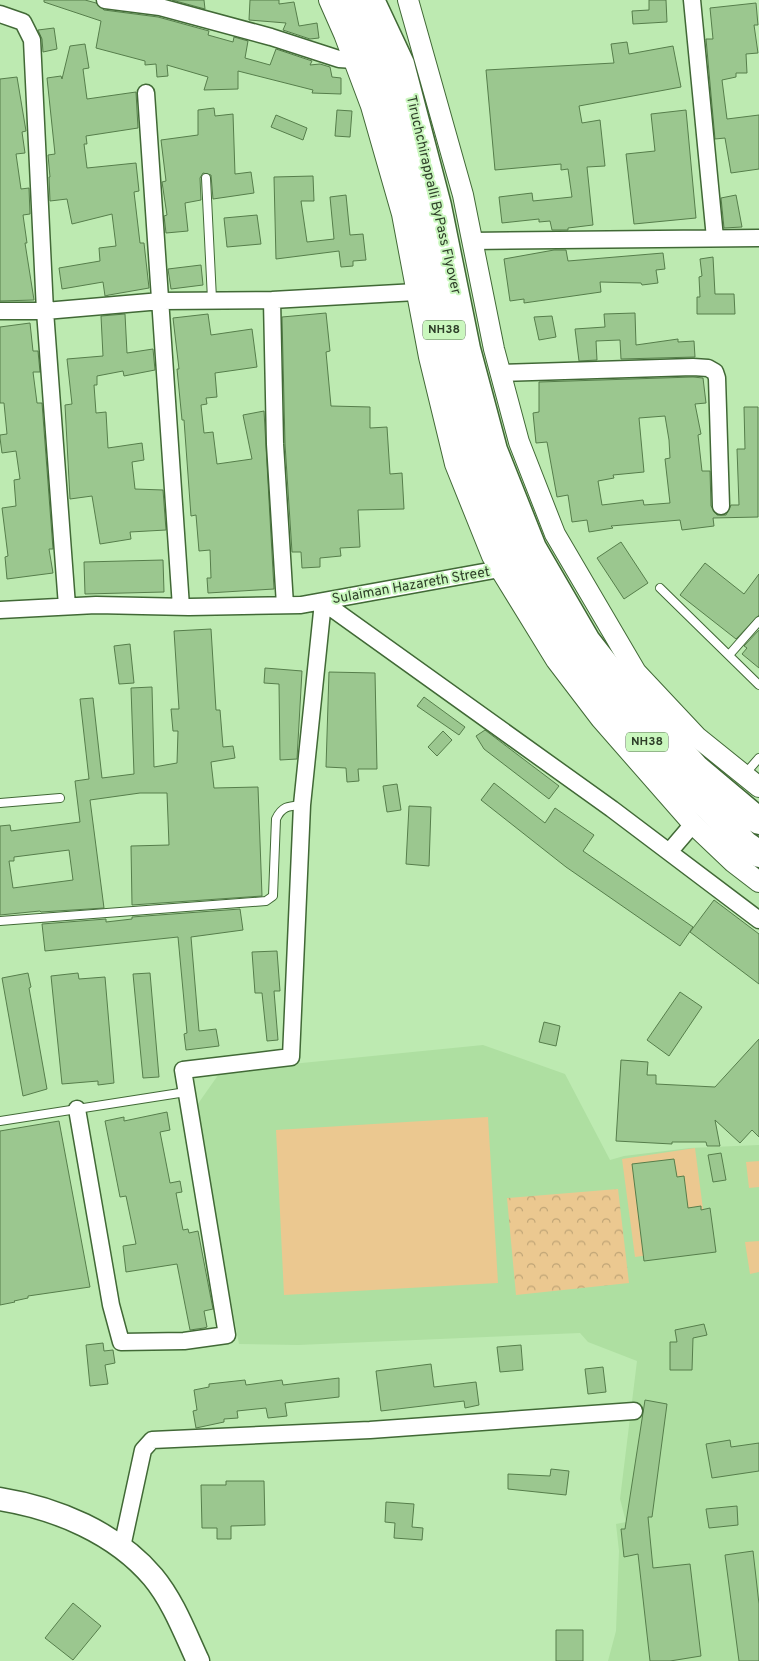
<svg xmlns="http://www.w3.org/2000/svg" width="759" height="1661" font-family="Overpass,sans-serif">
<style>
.built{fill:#aedfa1}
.grass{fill:#ebc890}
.park{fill:url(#park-crowns)}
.building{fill:#9bc78f;stroke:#567e4b;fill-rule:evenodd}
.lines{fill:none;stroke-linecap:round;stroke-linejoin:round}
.service-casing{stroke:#416936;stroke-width:10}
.minor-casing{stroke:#416936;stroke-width:19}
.tertiary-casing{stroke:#416936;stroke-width:22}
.secondary-casing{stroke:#416936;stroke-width:25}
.trunk-casing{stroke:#416936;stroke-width:29}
.service{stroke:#fff;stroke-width:8}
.minor{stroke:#fff;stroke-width:16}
.tertiary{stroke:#fff;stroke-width:20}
.secondary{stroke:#fff;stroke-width:22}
.trunk{stroke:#fff;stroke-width:26}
.labels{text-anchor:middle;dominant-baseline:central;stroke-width:4;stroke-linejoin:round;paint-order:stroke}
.shield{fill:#caf7be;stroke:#5d7656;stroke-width:1}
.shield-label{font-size:12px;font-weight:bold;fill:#2e3f29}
.street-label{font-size:14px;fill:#2e3f29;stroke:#caf7be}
</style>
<defs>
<pattern id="park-crowns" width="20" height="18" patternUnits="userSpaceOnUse" patternTransform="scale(1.25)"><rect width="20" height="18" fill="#ebc890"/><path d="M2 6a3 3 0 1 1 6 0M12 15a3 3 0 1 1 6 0" fill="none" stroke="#bfa476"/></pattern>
</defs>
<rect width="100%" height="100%" fill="#bdeab1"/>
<path class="built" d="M483,1045L565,1074L610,1160L624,1156L690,1148L759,1145V1661H608L616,1631L619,1551L616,1524L626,1522L620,1499L637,1361L588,1342L580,1333L298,1345L239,1344L195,1108L221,1071Z"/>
<path class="grass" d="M488,1117L498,1283L284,1295L276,1130Z
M695,1148L708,1247L635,1257L622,1159Z
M759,1161V1187L749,1188L746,1162Z
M759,1241V1272L750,1274L745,1242Z"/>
<path class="park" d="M618,1189L629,1283L516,1295L507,1198Z"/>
<path class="building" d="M44,0H85L96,3L104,10L158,17L209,31L208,35L233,42L234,37L248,41L245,58L270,65L276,49L312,61L310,65L320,64L330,67L332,77L341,78V94L312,93L313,90L238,71V89L204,90L208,77L167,65L168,76L157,77L156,64L145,65V61L96,48L101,21L44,2Z
M172,0H204L205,9Z
M250,0H279V4L294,2L299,26L317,23L319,38L310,39L283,30L286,23L249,20Z
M649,0H666L667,22L633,24L632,11L649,10Z
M756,3L758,25H754L758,53L746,54L747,73H736V77L722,80L727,119L759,115V169L731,173L725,138L715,139L706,39H713L710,8Z
M54,28L57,49L43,52L42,39L38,30Z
M627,42L629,54L673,46L681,87L579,106L582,123L600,120L605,166L587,167L593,225L568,228V230H552L550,221L539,222V219L502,223L499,197L532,193L533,201L572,197L568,169L561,170V164L495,170L486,70L614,63L611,44Z
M85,44L89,68L83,69L87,99L136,92L138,128L86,136L87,144H84L87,168L136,163L139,191L134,192L140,243H144L149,288L109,295L105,296L103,282L62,289L59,268L100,261L99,248L116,246L112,214L72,224L67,199L50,201L49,177H50L48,155L55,154L47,78L61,76L62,79L70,46Z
M17,77L26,131L22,132L25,153L16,154L21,189L29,188L30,214L23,215L27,243H25L34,300L0,301V79Z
M214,108L215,116L233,114L235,174L251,172L254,193L213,199L211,175L203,173L200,178L201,200L185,203L188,231L166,233L164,216L167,215L162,182L166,181L161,140L198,135V110Z
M337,110L352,111L350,137L335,136Z
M686,110L696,218L634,224L626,154L655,151L651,114Z
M276,115L307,128L303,140L271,127Z
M313,176L314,201H301L307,242L334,239L330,197L346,195L350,235L363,234L366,260L353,261V266L341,267L339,251L276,259L274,177Z
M736,195L742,227L724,228L721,198Z
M257,215L261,244L227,247L224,218Z
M554,250H566L568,261L663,253L665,269L656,270L658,283L642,285L641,283L600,282L601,292L524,303V299L510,301L504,259Z
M713,257L715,294H734L735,314H697V297H700L699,277L702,276L700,259Z
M201,265L203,285L171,289L168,269Z
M326,313L330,351L326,352L331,406L370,407V428L387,427L390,474L402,473L404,509L358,510L360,547L340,548L341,556L320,558V567L302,568L301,552H292L285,444L282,317Z
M635,313L636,345L678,339V342L694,341L695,357L621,359L620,340L596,341L597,360L579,361L575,329L605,327L604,314Z
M125,314L127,353L153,349L155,370L124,376L123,371L97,376V385H94L96,413L106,412L108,448L142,443L144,460L132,462L135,489L163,490L166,530L130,532L131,539L100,544L92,496L70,499L65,405L72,404L67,359L103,356L101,316Z
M208,314L211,335L252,329L257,367L215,373L217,397L206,398L207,404L201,405L204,433L213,432L217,464L252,459L243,415L264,411L274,589L208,593L207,578H211L210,550L199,551L196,515L191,516L184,420H182L177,369H179L173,318Z
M552,316L556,337L539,340L534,317Z
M30,323L33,351H38L40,372H33L37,403H42L53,549H49L53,573L7,579L5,557L8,556L2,508L16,506L14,480L20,479L16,451L2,453L0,438V435L7,434L4,403H0V327Z
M693,377L703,378L706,403L695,404L701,434L698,435L702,471H710L711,506L717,515H726L731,505H739L737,449H745L744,407H758V517L713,518L714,526L682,530L680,520L611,526L613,528L589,532L587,520L572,522L568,495L557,497L547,442L536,443L533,413L539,412V382ZM665,416L669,440L670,458L665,459L670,503L644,505L643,500L602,505L598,481L614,478L613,475L644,472L639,418Z
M621,542L648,583L624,599L597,558Z
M163,560L164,592L85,594L84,562Z
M705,563L744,594L759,574V615L736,639L680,595Z
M211,629L216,710H220L223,747L233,746L235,758L211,762L214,788L258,787L262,896L132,905L131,846L169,845L167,793H140L90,800L104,908L41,912L40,911L0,915V826L10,825L11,831L80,822L75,781L89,779L80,699L93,698L102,778L134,774L131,688L152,687L154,767L177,763L178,731H173L171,709H179L174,631ZM69,850L73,880L13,888L9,861H14V857Z
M759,630V668L742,654L747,648L744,646Z
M130,644L134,683L119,684L114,646Z
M265,668L302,671L297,759L280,760L279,684L264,683Z
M329,672L375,673L377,769H358L359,781L347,782L346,768L326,767Z
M424,697L465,727L459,735L417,706Z
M485,730L559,786L549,799L484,749L476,736Z
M443,731L452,740L437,756L428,747Z
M494,783L545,823L555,808L594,835L583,851L693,927L680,946L566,867L481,800Z
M397,784L401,810L387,812L383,786Z
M409,806L431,807L429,866L406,864Z
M714,900L759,934V984L690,932Z
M240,909L243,930L191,937L199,1031L216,1029L219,1046L186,1050L184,1034L187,1033L178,937L45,951L42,924L106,919V922L132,919V917Z
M277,951L280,991H274L278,1040L267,1041L262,993H255L252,952Z
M28,973L31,987L29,988L47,1089L23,1096L2,978Z
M78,973L79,979L105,977L114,1083L98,1085V1081L62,1084L51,976Z
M150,973L159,1077L143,1078L133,974Z
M680,992L702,1007L669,1056L647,1040Z
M544,1022L560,1026L556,1046L539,1042Z
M759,1039V1137L752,1130L740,1143L715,1120L720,1146H707L706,1142H672V1144L616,1141L621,1060L648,1062L647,1075H656V1084L715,1087Z
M167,1112L170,1130L160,1132L170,1183L180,1181L182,1192L176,1193L183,1230L188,1229L189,1233L198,1231L212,1304L213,1309L204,1311L207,1327L204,1328L190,1330L177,1264L126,1272L123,1246L136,1244L126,1196L120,1197L105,1121L124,1117V1121Z
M59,1121L90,1287L28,1296V1298L14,1301L15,1302L0,1305V1131Z
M721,1153L726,1180L713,1182L708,1155Z
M674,1159L677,1177L684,1176L688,1208L701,1206V1210L710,1208L716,1252L644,1261L632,1164Z
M704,1324L707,1335L693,1338L692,1370H670V1342H677L675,1330Z
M103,1343L104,1351L113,1350L115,1363L105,1365L108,1384L90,1386L86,1345Z
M521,1345L523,1370L500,1372L497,1347Z
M431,1364L434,1387L476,1382L479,1405L465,1408L464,1401L381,1411L376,1371Z
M603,1367L606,1392L588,1394L585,1369Z
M339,1378V1397L285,1403L287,1416L268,1418L266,1408L237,1411L238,1418L224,1419V1422L196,1428L193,1411L197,1410L194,1390L209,1387V1384L245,1380L246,1385L282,1380L283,1385Z
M645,1400L667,1404L652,1517H648L653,1568L690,1564L701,1656L670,1661H650L638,1554L624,1557L621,1529H625Z
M730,1440L731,1447L759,1443V1471L712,1478L706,1444Z
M551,1469L569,1471L566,1495L508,1489V1474L550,1476Z
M226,1481H264L265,1525L231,1526V1539H217V1528H202L201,1485H226Z
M386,1502L414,1504L412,1527L423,1528L422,1540L394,1538L395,1523L385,1522Z
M737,1506L738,1525L709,1528L706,1509Z
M753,1551L759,1604V1661H739L725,1555Z
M73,1603L101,1626L73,1660L45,1638Z
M556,1630H583V1661H556Z"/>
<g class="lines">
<g class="service-casing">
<path id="service" d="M206,178L212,299
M660,588L759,685
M729,655L759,621
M745,774L759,758
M0,803L60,798
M0,921L266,901L273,896L276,819C282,806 289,806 302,805
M0,1121L186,1092"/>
</g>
<g class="minor-casing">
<path id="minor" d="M105,0L160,7L271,37L339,59L354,60
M692,0L715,238
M0,14L23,22L32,40L45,311L67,606
M146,93L181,607
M471,241L759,238
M272,300L275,444L285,605
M0,311H45L161,301L272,300L416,292
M501,373L693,367L708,368L715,372L717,378L721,506
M323,602L612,809L759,920
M0,610L96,605L189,607L301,605L500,569
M669,852L693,824
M77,1109L111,1305L121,1342L184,1341L227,1335L183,1070L291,1057L302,805L323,602
M122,1547L143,1450L152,1440L370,1430L634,1411"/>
</g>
<g class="tertiary-casing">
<path id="tertiary" d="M329,0L344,34L371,106L402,214L429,357L455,464L492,556L556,660L601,719L693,824L733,862L759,882
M408,0L463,195L494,349L519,442L555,534L636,672L697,737L759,787"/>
</g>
<g class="secondary-casing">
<path id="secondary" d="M0,1499C56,1508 116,1533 153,1577C173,1601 185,1633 198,1661"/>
</g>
<g class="trunk-casing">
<path id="trunk" d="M346,0L379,73L420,208L448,354L476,457L516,558L570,650L609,701L685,784L745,844L759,854
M371,0L401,64L438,206L467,349L494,450L533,548L587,641L623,687L696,768L759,821"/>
</g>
<use href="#service" class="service"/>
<use href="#minor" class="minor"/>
<use href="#tertiary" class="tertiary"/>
<use href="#secondary" class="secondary"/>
<use href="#trunk" class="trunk"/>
</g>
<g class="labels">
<g class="shield">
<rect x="423" y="320.5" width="42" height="19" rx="4"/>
<rect x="626" y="732.5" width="42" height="19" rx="4"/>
</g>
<g class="shield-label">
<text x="444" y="330">NH38</text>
<text x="647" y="742">NH38</text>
</g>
<g class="street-label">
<text transform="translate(433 195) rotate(77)">Tiruchchirappalli ByPass Flyover</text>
<text transform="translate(411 586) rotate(-10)">Sulaiman Hazareth Street</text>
</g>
</g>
</svg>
